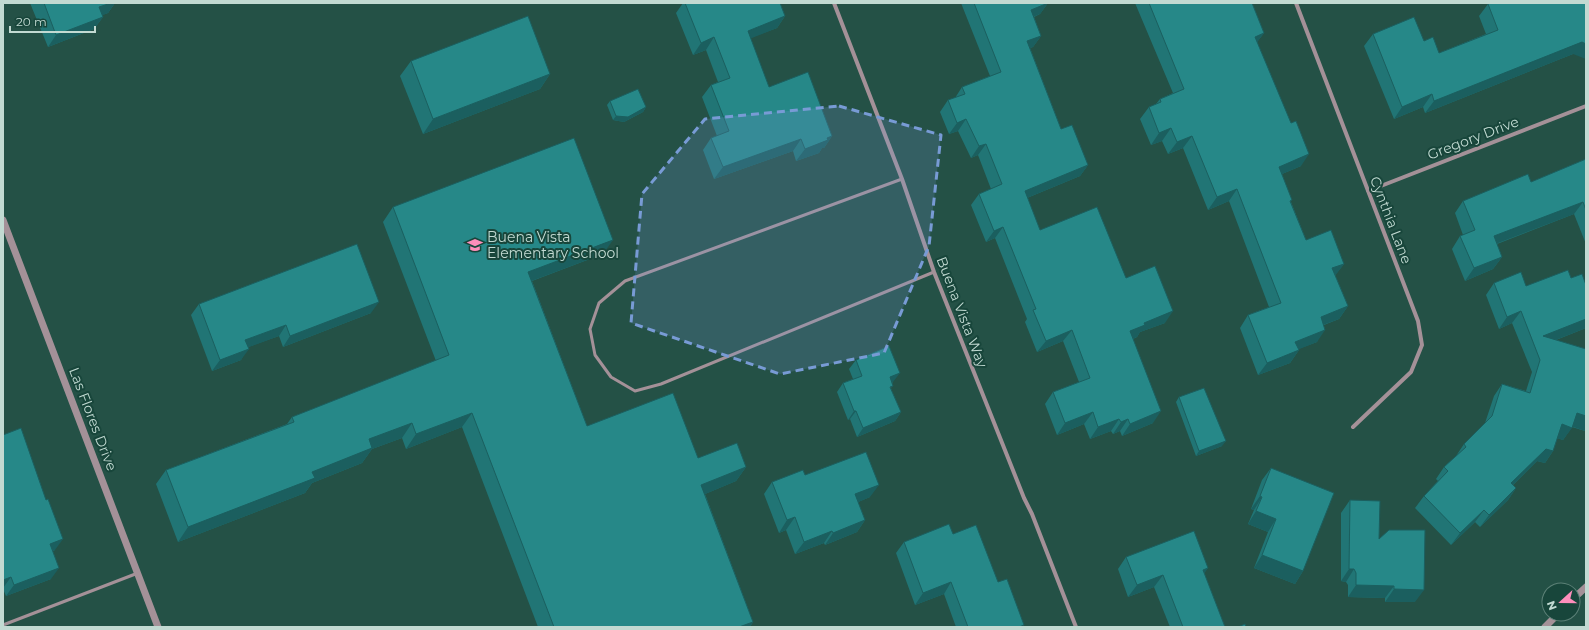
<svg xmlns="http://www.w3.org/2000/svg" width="1589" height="630" font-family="Montserrat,sans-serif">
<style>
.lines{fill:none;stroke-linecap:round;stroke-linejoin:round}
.service{stroke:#a49198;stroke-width:3}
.minor{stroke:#a49198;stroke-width:4}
.tertiary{stroke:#a49198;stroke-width:7}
.wall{fill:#217575}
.shaded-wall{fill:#1b5f5f}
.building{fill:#268888;stroke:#1b5f5f}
.marked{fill:#789bd5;fill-opacity:0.2;stroke:#789bd5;stroke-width:3;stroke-dasharray:8 5;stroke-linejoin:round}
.labels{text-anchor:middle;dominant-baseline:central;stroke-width:4;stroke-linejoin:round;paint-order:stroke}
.street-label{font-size:14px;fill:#c2dad2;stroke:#18463b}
.poi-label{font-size:14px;fill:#c2dad2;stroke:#18463b;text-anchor:start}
</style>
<rect width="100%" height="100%" fill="#245146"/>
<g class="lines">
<path class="service" d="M902,179L625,281L599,303L590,329L595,355L611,377L635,391L661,384L934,272
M3,625L138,573"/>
<path class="minor" d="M834,3L902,179L934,272L1024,498L1032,514L1076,627
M1296,3L1418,321L1422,345L1411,372L1353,427
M1368,191L1586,106"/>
<path class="tertiary" d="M3,220L158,627
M1573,599L1586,587
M1545,627L1558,614"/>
</g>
<path class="wall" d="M30,3H115L108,13L102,15L103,17L94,29L48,47Z
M683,3H780L785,16L777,28L750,38L769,87L832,136L824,148H822L819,153L796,161L793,151L714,179L703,150L711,138L717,136L702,97L711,85L718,82L706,50L693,55L676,13Z
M961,3H1048L1040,14L1034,17L1041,36L1033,47L1030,48L1061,129L1088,165L1080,176L1027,198L1040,230L1126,278L1165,323L1140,332L1137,337L1133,339L1153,423L1122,436L1120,431L1113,434L1111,431L1090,439L1084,424L1057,435L1045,404L1053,392L1079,382L1063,341L1037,352L1025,322L1027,319L995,238L986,242L971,205L979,194L991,189L978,155L971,158L958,131L949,134L940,112L948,100L955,98L962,87L990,76Z
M1135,3H1252L1264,33L1257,42L1301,166L1282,174L1291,202L1306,240L1344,264L1335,275L1348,306L1339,319L1324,325L1317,342L1298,349L1299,350L1290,363L1258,375L1240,328L1248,315L1269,307L1229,201L1208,210L1183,148L1168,154L1162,141L1151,145L1140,119L1149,107L1156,104L1160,99L1173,93Z
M1488,4L1573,54L1425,113L1423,107L1394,119L1364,46L1373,34L1424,41L1439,53L1486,34L1479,16Z
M411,61L550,74L540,89L423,134L400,76Z
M610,101L646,107L643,112L624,122L613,120L607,105Z
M1586,159V244L1574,214L1497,244L1502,257L1493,269L1465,281L1452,249L1460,236L1463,235L1455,213L1463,201L1531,182Z
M393,207L603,254L532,281L587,426L698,458L746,467L736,481L705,494L753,622L750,627H538L462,427L406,449L402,438L372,449L362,463L312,483L305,493L178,542L156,484L166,470L287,424L292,417L436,361L383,222Z
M1571,278L1586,285V328L1556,340L1586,349V429L1585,431L1572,427L1563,440L1557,438L1553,451L1545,463L1537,461L1513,485L1516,488L1508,500L1480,527L1475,522L1451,545L1415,508L1424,496L1438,481L1436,479L1444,467L1456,456L1464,444L1485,423L1494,396L1502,384L1526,391L1532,372L1512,323L1499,329L1486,295L1494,283L1526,286Z
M199,304L371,313L283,347L279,336L248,347L241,360L212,371L191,315Z
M856,360L893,382L892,383L891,389L901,412L895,421L857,437L850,419L848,420L837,392L843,383L853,379L849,369Z
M1179,397L1222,446L1196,456L1176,402Z
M3,435L55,550L53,551L51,579L6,596L3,589Z
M1271,468L1303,571L1295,584L1254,568L1268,532L1248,524L1254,510L1251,509L1262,480Z
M805,475L870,497L858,502L865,520L857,532L825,545L824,543L795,554L786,530L779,533L764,494L772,482Z
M1350,500L1379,539L1415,602H1385V598L1348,597V585L1346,582L1341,581V513Z
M953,534L998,582L1022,627H956L944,594L915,605L896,553L904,542Z
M1126,557L1208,568L1204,573L1225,627H1170L1154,587L1128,597L1118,569Z"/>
<path class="shaded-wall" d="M111,3H115L108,13L91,20L99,7Z
M1048,3L1040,14L1023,21L1031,10Z
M785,16L777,28L739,43L748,31Z
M103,17L94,29L48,47L56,35Z
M1264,33L1255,45V37Z
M1041,36L1033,47L1019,53L1027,41Z
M714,37L706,50L693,55L701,43Z
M1582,42L1586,44V59L1573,54L1425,113L1434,101Z
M550,74L540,89L423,134L433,119Z
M1432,94L1423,107L1394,119L1402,107Z
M646,107L643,112L624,122L613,120L616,116Z
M966,119L958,131L949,134L957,123Z
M1171,128L1162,141L1151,145L1159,133Z
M832,136L824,148H822L819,153L796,161L805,149L827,138Z
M1192,136L1183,148L1168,154L1177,142Z
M801,139L793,151L714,179L723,167Z
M986,144L978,155L971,158L979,146Z
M1309,154L1301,166L1270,179L1279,167Z
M1088,165L1080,176L1017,202L1025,191Z
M1237,189L1229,201L1208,210L1217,197Z
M1583,202L1574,214L1485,248L1494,236Z
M1003,227L995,238L986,242L994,231Z
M613,240L603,254L518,286L528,272Z
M1502,257L1493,269L1465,281L1474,268Z
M1344,264L1335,276L1332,268Z
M379,302L371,313L283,347L290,336Z
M1348,306L1339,319L1312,329L1321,317Z
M1173,311L1165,323L1140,332L1137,337L1122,343L1130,331L1144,323Z
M1521,311L1512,323L1499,329L1507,317Z
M1586,319V328L1535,348L1543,336Z
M286,325L279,336L238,351L245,340Z
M1072,330L1063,341L1037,352L1046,341Z
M1325,330L1317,342L1287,354L1295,342Z
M249,349L241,360L212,371L220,360Z
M1299,350L1290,363L1258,375L1267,363Z
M900,373L893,382L884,386L890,377Z
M854,411H856L850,419L848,420Z
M1161,411L1153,423L1122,436L1130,424Z
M901,412L895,421L857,437L863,428Z
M1093,412L1084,424L1057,435L1065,423Z
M472,413L462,427L406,449L416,434Z
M1577,413L1586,416V429L1585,431L1568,425Z
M1119,419L1111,431L1090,439L1098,427Z
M1128,419L1120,431L1113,434L1121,422Z
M412,423L402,438L372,449L362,463L312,483L305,493L178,542L188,527L312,472L369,439Z
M1562,424L1572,428L1563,440L1553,437Z
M1226,441L1222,446L1196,456L1199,451Z
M1546,449L1553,451L1545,463L1537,461L1503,495L1511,483Z
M746,467L736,481L691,500L701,485Z
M879,485L870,497L847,507L855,494Z
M1516,488L1508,500L1480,527L1489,515Z
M1260,496L1262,497L1254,510L1251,509Z
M1484,510L1475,522L1451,545L1460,533Z
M1256,511L1276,519L1268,532L1248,524Z
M795,517L786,530L779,533L787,520Z
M865,520L857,532L825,545L833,533Z
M832,531L824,543L795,554L804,542Z
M63,539L55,550L42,556L50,544Z
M1262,555L1303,571L1295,584L1254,568Z
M59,568L51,579L6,596L14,585Z
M1208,568L1199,580L1203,570Z
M1349,569H1354L1346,582L1341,581Z
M1163,575L1154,587L1128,597L1137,585Z
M11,577L3,588V580Z
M951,582L944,594L915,605L923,593Z
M1356,585L1394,586L1385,598L1348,597Z
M1394,589L1424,590L1415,602H1385Z
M753,622L750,627H739Z"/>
<path class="building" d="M44,3H111L99,7L103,17L56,35Z
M685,3H780L785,16L748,31L769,87L808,72L832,136L827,138L828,140L805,149L801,139L723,167L711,138L729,131L711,85L730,78L714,37L701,43Z
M974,3H1048L1031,10L1041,36L1027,41L1061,129L1072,125L1088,165L1025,191L1040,230L1097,207L1126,278L1155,266L1173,311L1144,323L1145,325L1130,331L1161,411L1130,424L1128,419L1121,422L1119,419L1098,427L1093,412L1065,423L1053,392L1090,378L1072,330L1046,341L1033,310L1036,309L1003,227L994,231L979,194L1002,184L986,144L979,146L966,119L957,123L948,100L965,94L962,87L1001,72Z
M1149,3H1252L1264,33L1255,37L1291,123L1296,121L1309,154L1279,167L1292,200L1290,201L1306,240L1331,230L1344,264L1332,268L1348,306L1321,317L1325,330L1295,342L1299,350L1267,363L1248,315L1281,303L1237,189L1217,197L1192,136L1177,142L1171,128L1159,133L1149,107L1161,102L1160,99L1184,89Z
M1490,3H1586V44L1582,42L1434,101L1432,94L1402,107L1373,34L1414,17L1424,41L1433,37L1439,53L1498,30L1488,4Z
M528,16L550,74L433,119L411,61Z
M638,89L646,107L628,117L616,116L610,101Z
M574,138L613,240L528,272L587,426L673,393L698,458L737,443L746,467L701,485L753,622L739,627H554L472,413L416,434L412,423L369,439L372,448L312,472L315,478L188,527L166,470L294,422L292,417L449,355L393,207Z
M1586,159V210L1583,202L1494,236L1502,257L1474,268L1460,236L1475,230L1463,201L1528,174L1531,182Z
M357,244L379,302L290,336L286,325L245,340L249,349L220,360L199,304Z
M1568,270L1571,278L1582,274L1586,285V319L1543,336L1586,349V416L1577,413L1572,428L1562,424L1553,451L1546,449L1511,483L1516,488L1489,515L1484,510L1460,533L1424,496L1448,471L1444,467L1466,447L1464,444L1492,416L1502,384L1530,393L1540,360L1521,311L1507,317L1494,283L1521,272L1526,286Z
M889,346L900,373L890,377L893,386L890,387L901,412L863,428L856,411H854L843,383L862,376L856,360Z
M1204,388L1226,441L1199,451L1179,397Z
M21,428L46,500L48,499L63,539L50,544L59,568L14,585L11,577L3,580V435Z
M866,452L879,485L855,494L865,520L833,533L832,531L804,542L795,517L787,520L772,482L803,470L805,475Z
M1271,468L1334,493L1303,571L1262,555L1276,519L1256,511L1262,497L1260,496Z
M1350,500L1380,501L1379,539L1389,530H1425L1424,590L1394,589V586L1356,585V573L1354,569H1349Z
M949,524L953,534L976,525L998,582L1007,579L1024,625L1019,627H968L951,582L923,593L904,542Z
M1194,531L1208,568L1203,570L1225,627H1183L1163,575L1137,585L1126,557Z
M1245,624L1246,627H1238Z"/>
<path class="marked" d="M839,106L941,135L929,246L884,353L780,374L631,323L642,194L705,119Z"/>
<defs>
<g id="school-bare" transform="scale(1.2)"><path d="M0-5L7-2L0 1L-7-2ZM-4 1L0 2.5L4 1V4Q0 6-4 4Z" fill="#fe8ebb" stroke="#18463b" stroke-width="2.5" paint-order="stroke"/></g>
</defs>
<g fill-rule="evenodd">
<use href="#school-bare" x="475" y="245"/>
</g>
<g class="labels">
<g class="street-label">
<text transform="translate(1473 138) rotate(-21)">Gregory Drive</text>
<text transform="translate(1391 220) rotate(69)">Cynthia Lane</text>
<text transform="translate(962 312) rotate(69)">Buena Vista Way</text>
<text transform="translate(93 419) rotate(69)">Las Flores Drive</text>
</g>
<g class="poi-label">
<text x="487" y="237">Buena Vista<tspan x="487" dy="16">Elementary School</tspan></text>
</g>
</g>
<rect width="1589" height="630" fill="none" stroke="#c2dad2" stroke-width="8"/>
<g transform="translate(1561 602) rotate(249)"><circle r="19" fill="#18463b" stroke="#5c8177"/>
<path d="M0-3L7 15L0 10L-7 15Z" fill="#fe8ebb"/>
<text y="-6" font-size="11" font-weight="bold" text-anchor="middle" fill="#c2dad2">N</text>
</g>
<path d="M10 26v6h85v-6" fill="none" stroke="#c2dad2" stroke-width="2"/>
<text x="16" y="26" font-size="12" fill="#c2dad2" stroke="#18463b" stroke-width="3" paint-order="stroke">20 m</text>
</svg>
